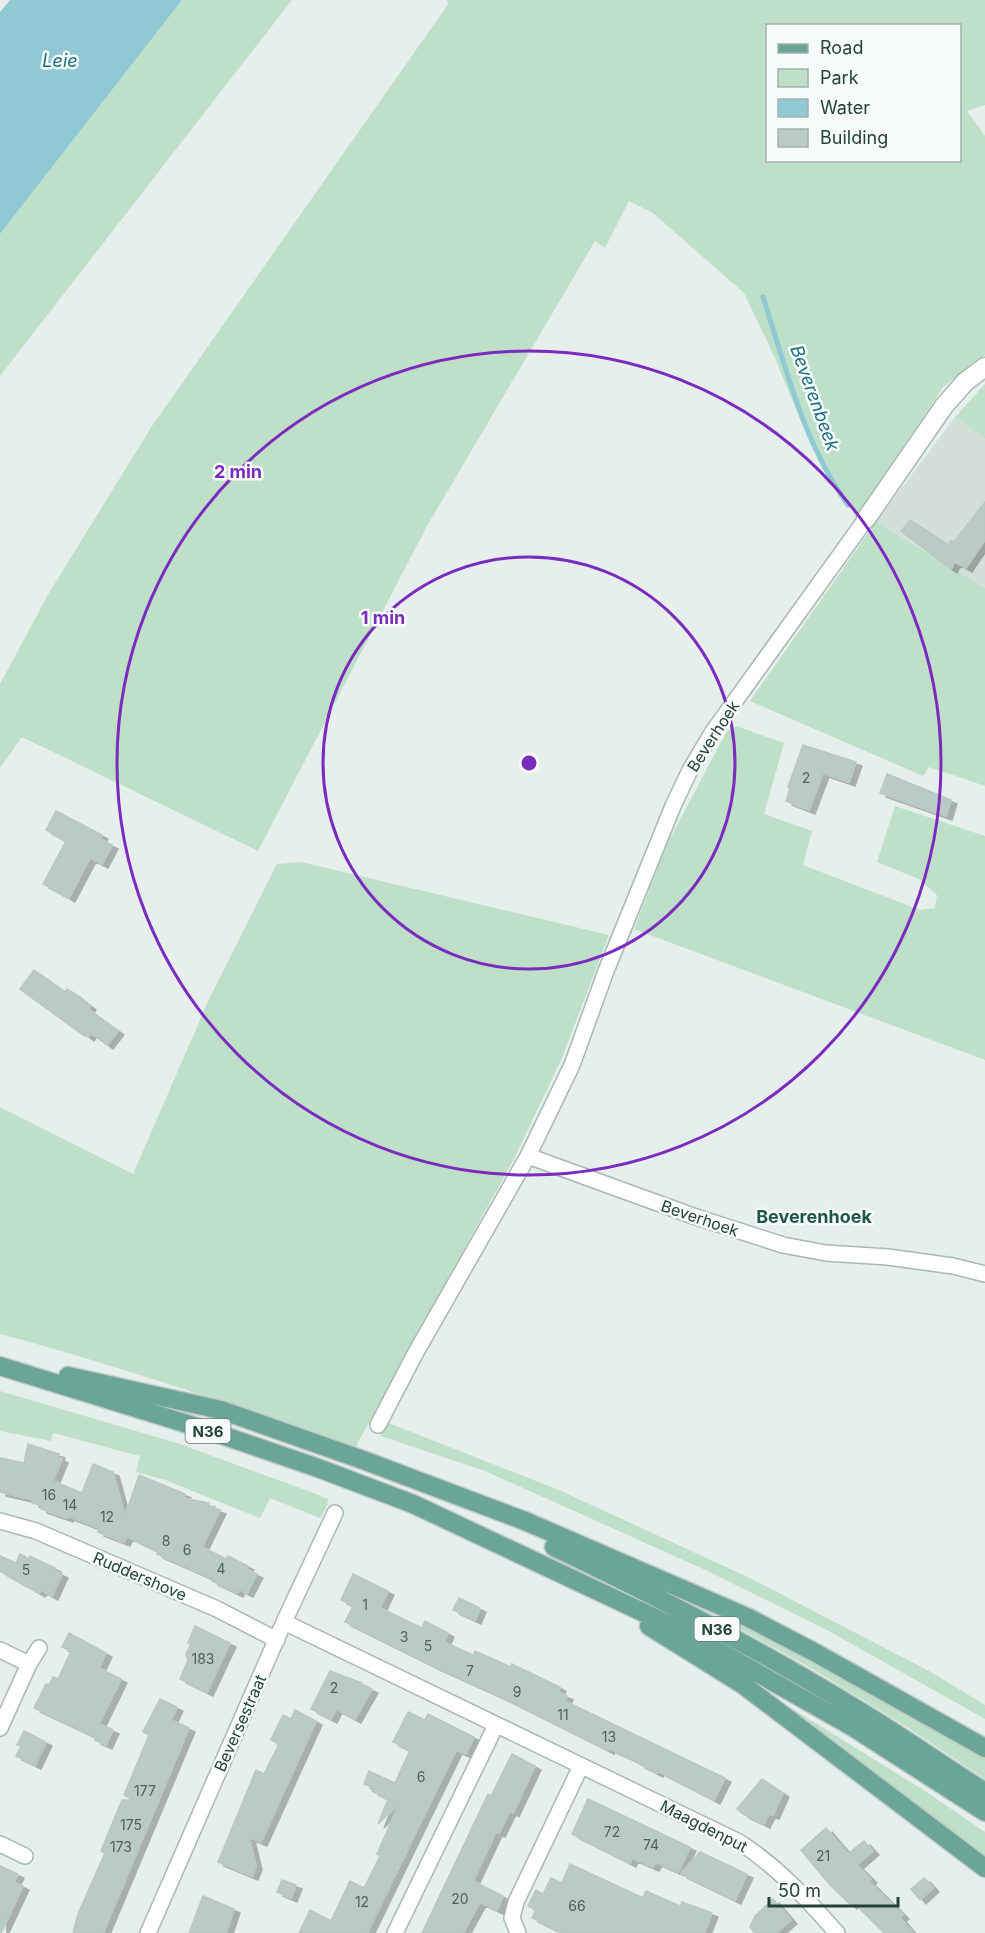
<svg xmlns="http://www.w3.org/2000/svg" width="985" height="1933" font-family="Inter,sans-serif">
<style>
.built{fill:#d4dfda}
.green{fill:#bfe0c8;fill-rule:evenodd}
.water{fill:#8ec9d4}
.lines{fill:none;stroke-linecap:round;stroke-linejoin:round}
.stream{stroke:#8ec9d4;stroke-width:5}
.building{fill:#bbcac4;stroke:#b8c9c2;stroke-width:1.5;filter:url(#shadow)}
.street-casing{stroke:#a8b8b2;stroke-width:18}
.secondary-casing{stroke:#a4bbb3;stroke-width:21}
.primary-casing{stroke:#c2cac8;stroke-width:21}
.street{stroke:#fff;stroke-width:15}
.secondary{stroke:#fff;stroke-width:18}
.primary{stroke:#6aa596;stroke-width:18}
.ring{fill:none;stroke:#7b2cbf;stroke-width:3}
.labels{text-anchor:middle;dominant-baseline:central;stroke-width:5;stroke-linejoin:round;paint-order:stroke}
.number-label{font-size:14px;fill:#4a645c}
.shield{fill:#f7fbf9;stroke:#637a73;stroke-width:1.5}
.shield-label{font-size:15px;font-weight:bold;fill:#24423a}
.street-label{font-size:16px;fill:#24423a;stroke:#f7fbf9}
.water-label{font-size:18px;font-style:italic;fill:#1c6f80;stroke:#f7fbf9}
.neighbourhood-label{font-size:18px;font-weight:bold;fill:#1f5548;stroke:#f7fbf9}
.centre{fill:#7b2cbf;stroke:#f7fbf9;stroke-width:3}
.ring-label{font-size:18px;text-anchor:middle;font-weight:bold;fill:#7b2cbf;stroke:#f7fbf9;stroke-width:5;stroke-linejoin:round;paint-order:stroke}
</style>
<defs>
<filter id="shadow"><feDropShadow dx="6" dy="4" stdDeviation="0" flood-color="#0004"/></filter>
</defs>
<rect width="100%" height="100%" fill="#e6efeb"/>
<path class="built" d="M955,417L985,439V588L876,522Z"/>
<path class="green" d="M182,0H292L0,376V234Z
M446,0H985V105L967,111L985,136V355L944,386L856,517L811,445L774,356L744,293L653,213L629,201L605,248L595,241L427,526L258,851L22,737L0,768V684L49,593L152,426L449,3ZM768,26H960V160H768Z
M985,384V439L955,417Z
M876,522L985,588V786L929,767L923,776L750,701Z
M736,726L784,743L764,814L812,831L803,865L920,910L935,908L937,895L919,879L877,862L895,806L985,836V1060L634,929L667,844L727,731Z
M301,862L609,935L562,1058L515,1157L355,1448C237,1406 120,1366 0,1334V1107L133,1174L210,997L277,864Z
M0,1391L180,1444L308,1491L328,1499L327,1506L320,1518L270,1498L260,1518L165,1480L136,1472L140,1456L53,1433L51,1441L0,1431Z
M386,1422L559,1490L752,1579L931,1672L985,1705V1719L827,1630L701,1568L485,1471L381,1436L380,1432Z
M678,1595L842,1674L985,1757V1779L904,1725L811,1668Z
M788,1706L922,1789L985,1832V1858L786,1709Z"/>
<path class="water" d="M10,0H182L0,234V12Z"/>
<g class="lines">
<path class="stream" d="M763,297C786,368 804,444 848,505"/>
</g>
<path class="building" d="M985,502V540L966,568L955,562L951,569L901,531L910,520L948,545L951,540L954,542Z
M803,745L856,762L849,782L823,773L809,810L786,801L790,788L788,787Z
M887,774L951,800L946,816L880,793Z
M56,811L102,835L100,839L112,845L102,864L90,858L69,898L43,884L66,841L46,830Z
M34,970L65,992L67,989L74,993L90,1006L88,1009L118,1031L107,1045L91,1033L88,1037L80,1031L79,1032L20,989Z
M28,1444L59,1454L58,1457L62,1459L53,1481L82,1493L93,1464L113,1472L125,1516L139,1475L185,1494L183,1498L209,1503L208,1506L220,1510L202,1547L226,1559L228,1556L248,1566L246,1569L257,1574L247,1593L239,1589L237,1593L212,1581L214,1579L157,1554L158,1551L127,1536L124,1542L98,1532L99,1528L68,1516L67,1518L41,1509L42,1506L33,1503L34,1500L0,1492V1458L24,1463Z
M20,1554L29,1559L30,1556L42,1562L55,1568L53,1570L62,1574L52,1596L41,1590L39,1593L0,1571V1556L16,1563Z
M353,1574L388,1591L380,1608L422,1628L425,1621L442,1630L448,1633L444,1642L473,1655L475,1651L511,1667L512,1664L560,1687L558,1692L567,1696L565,1701L725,1778L714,1800L658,1771L657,1773L639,1764L640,1762L608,1748V1750L498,1695L434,1666L345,1622L353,1606L341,1600Z
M459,1598L480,1608L475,1620L453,1610Z
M195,1626L230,1643L207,1692L180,1679L188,1660L186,1654L191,1644L188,1643Z
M69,1633L106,1653L99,1668L121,1679L99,1724L113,1730L106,1745L95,1740L96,1737L34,1708L46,1684L49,1685L53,1677L58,1679L71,1651L62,1647Z
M330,1671L362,1683L361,1684L372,1689L355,1719L336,1709L331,1719L311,1709Z
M160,1699L177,1707L171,1720L189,1728L103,1933H73L78,1914L105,1853L101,1851L122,1800H133L124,1795L149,1735L143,1732Z
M295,1710L316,1721L261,1842L249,1837L256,1866L252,1876L218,1862L256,1770L264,1774L279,1744L271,1740L283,1715L291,1719Z
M408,1712L425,1720L428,1714L474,1737L466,1754L456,1750L367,1933H299L310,1910L331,1921L350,1881L364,1888L380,1856L377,1854L399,1804L378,1824L388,1799L372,1791L374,1788L364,1784L369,1771L395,1783L410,1750L393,1742Z
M24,1731L46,1742L35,1765L16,1756L21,1746L17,1745Z
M512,1754L535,1766L513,1813L510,1811L499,1833L496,1832L473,1881L503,1896L497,1910L480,1902L463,1933H422L488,1794L491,1796Z
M762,1779L783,1793L773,1815L769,1814L764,1824L743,1814L737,1809Z
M588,1799L690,1847L678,1872L656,1862L653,1867L632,1858L630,1863L572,1834Z
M826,1828L848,1854L864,1841L873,1851L857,1865L871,1879L869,1881L903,1915L900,1918L913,1933H884L853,1902L851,1905L830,1885L801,1850Z
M700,1852L747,1874L735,1900L681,1874Z
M570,1864L643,1898L646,1891L680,1906L682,1902L712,1913L704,1933H563L532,1918L536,1910L528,1906L536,1890L543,1894L551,1878L562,1883Z
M0,1866L18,1874L14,1882L23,1886L1,1933Z
M924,1878L933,1888L920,1900L911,1889Z
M282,1880L296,1885L291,1898L277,1892Z
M203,1896L234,1909L226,1933H189Z
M773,1899L791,1920L776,1933H755L750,1927L755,1916Z"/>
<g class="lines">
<g class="street-casing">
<path id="street" d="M528,1156L696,1217L783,1245L826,1253L888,1257L953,1266L985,1274
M378,1425L415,1354L528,1156L572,1065L606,971L673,806L690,770L712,733L866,519
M0,1521L36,1531L217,1609L277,1640
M284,1622L739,1842C778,1867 807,1899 837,1933
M0,1650L29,1664
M0,1728L29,1664L39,1648
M0,1844L25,1856
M148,1933L284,1622L335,1513
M395,1933L496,1725
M518,1933L512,1918L516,1902L581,1766"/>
</g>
<g class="secondary-casing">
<path id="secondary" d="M866,519L944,406L965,382L985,367"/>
</g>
<g class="primary-casing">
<path id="primary" d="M0,1366L210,1431L318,1468L413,1504L687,1633L851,1726L985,1812
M68,1376L221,1410L363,1460L525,1521L749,1618L814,1652L985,1748
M554,1547C659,1597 764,1652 863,1713C904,1738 944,1766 985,1792
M649,1626L742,1684L985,1868"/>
</g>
<use href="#street" class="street"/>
<use href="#secondary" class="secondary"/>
<use href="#primary" class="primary"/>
</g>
<g class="ring">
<circle cx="529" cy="763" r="206"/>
<circle cx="529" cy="763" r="412"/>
</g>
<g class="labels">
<g class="number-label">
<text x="806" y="777">2</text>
<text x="49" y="1494">16</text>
<text x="70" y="1504">14</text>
<text x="107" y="1516">12</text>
<text x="166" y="1540">8</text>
<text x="187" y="1549">6</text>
<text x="221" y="1568">4</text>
<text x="26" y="1569">5</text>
<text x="365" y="1604">1</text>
<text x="404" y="1636">3</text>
<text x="428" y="1645">5</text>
<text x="203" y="1658">183</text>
<text x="470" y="1670">7</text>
<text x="334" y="1687">2</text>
<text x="517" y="1691">9</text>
<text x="563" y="1714">11</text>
<text x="609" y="1736">13</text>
<text x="421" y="1776">6</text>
<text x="145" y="1790">177</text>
<text x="131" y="1824">175</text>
<text x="612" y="1831">72</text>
<text x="651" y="1844">74</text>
<text x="121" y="1846">173</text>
<text x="823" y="1855">21</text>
<text x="460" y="1898">20</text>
<text x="362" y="1901">12</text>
<text x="577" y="1905">66</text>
</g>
<g class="shield">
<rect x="185.5" y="1419" width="45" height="24" rx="4.5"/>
<rect x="694.5" y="1617" width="45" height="24" rx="4.5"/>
</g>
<g class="shield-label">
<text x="208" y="1431">N36</text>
<text x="717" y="1629">N36</text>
</g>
<g class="street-label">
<text transform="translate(713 736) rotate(-57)">Beverhoek</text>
<text transform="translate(700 1218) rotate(19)">Beverhoek</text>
<text transform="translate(140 1576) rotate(23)">Ruddershove</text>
<text transform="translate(240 1723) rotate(-66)">Beversestraat</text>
<text transform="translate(704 1826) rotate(27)">Maagdenput</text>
</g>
<g class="water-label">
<text x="60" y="60">Leie</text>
<text transform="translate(815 398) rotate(70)">Beverenbeek</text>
</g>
<g class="neighbourhood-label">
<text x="814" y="1216">Beverenhoek</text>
</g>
</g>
<circle cx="529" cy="763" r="9" class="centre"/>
<g class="ring-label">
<text x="238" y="478">2 min</text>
<text x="383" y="624">1 min</text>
</g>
<rect x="766" y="24" width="195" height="138" fill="#f7fbf9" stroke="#a3b1ad" stroke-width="1.5"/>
<rect x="778" y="44" width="30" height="9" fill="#6aa596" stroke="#a3b1ad" stroke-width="1.5"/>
<text x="820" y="54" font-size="18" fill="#24423a">Road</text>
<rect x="778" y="69" width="30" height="18" fill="#bfe0c8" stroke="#a3b1ad" stroke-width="1.5"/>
<text x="820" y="84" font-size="18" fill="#24423a">Park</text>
<rect x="778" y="99" width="30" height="18" fill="#8ec9d4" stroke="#a3b1ad" stroke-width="1.5"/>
<text x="820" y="114" font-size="18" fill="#24423a">Water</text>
<rect x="778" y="129" width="30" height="18" fill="#bbcac4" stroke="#a3b1ad" stroke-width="1.5"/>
<text x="820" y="144" font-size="18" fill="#24423a">Building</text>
<path d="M769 1897v9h129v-9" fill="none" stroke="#24423a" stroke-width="3"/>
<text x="778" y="1897" font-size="18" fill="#24423a" stroke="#f7fbf9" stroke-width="4.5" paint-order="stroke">50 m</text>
</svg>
